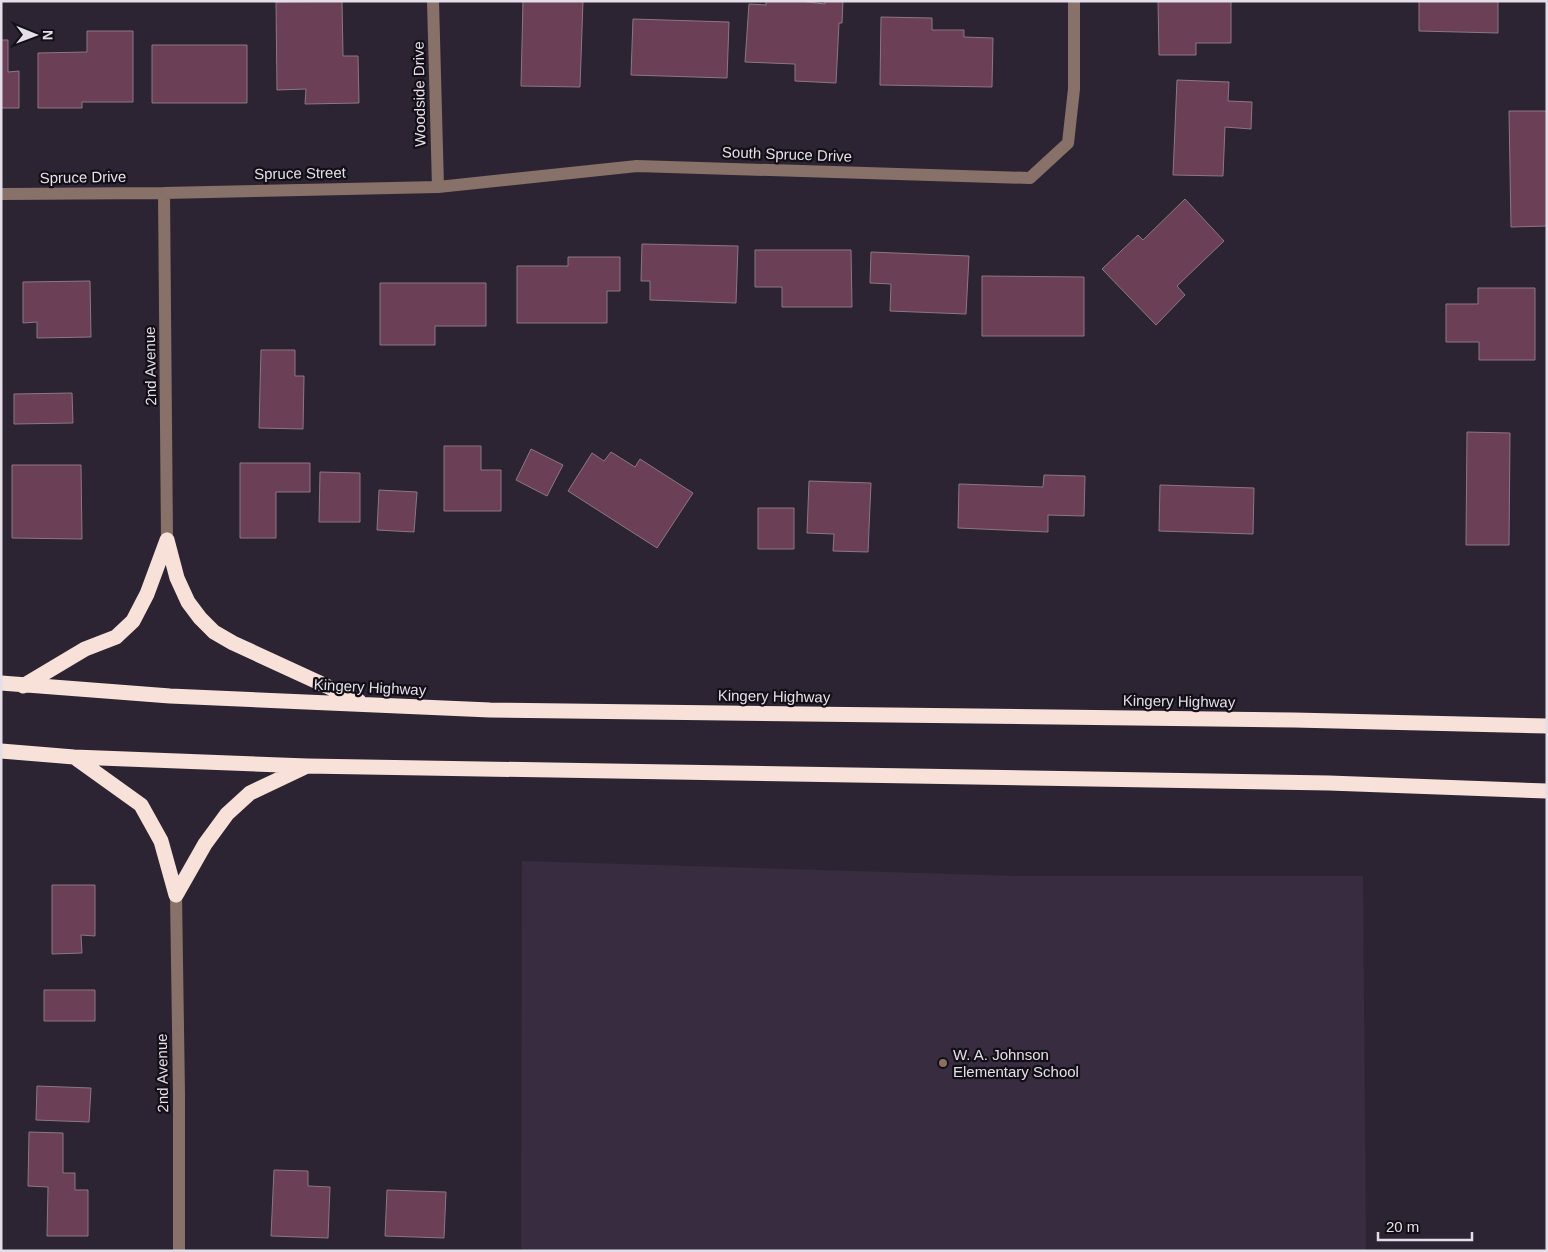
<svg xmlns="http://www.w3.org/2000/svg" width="1548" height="1252" font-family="Arial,sans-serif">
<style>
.built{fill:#382c40}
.building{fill:#6b3f56;stroke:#8c7781}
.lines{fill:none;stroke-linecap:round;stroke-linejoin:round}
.minor{stroke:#887168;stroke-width:12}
.highway{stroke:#f8e1d8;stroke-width:15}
.education-dot{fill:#8d6e63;stroke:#130f16;stroke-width:2}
.labels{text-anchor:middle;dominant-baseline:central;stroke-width:4.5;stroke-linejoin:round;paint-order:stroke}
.street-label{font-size:15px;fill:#e3dee8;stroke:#130f16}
.poi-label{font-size:15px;fill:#e3dee8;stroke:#130f16;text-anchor:start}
</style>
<rect width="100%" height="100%" fill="#2d2433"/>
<path class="built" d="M522,861L1019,876H1363L1366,1251H521Z"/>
<path class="building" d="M342,1L343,56H358L359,103L305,104L306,89L277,90L276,2Z
M523,1H583L580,87L521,86Z
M766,1H800L825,4V1H843L842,23H839L836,83L795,81V64L745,62L749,4L766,5Z
M1158,1H1231V43H1196V55H1159Z
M1419,1H1498V33L1419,31Z
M881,17L932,18V30H964V37L993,38L992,87L880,85Z
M633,19L729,22L727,78L631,75Z
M87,31H133V102H82V108H38V53L87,52Z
M1,40H8V72L19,71V108H1Z
M152,45H247V103H152Z
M1177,80L1229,82L1228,101L1252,102L1251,129L1225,127L1223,176L1173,175Z
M1509,111H1547V226L1511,227Z
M1185,199L1224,241L1177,286L1185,295L1156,325L1102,269L1138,235L1143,240Z
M642,244L738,246L736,303L650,300V281H641Z
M755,250H851L852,307H782V287H755Z
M871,252L969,256L966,314L890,311L891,284L870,283Z
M568,257H620V291H607V323H517V266H568Z
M982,276L1084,277V336H982Z
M90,281L91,337L37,338V322L23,323V282Z
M380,283H486V326H435V345H380Z
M1478,288H1535V360H1479V342H1446V304H1478Z
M261,350H295V376H304L303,429L259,428Z
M72,393L73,423L14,424V394Z
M1467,432L1510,433L1509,545H1466Z
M444,446H481V470H501V511H444Z
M531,449L563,465L547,496L516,480Z
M611,452L635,467L640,459L693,493L657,548L568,491L592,453L604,461Z
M240,463H310V492H276V538H240Z
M12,465H81L82,539L12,538Z
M320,472L360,473V522H319Z
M1044,475L1085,476L1084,516L1048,515V532L958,528L959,484L1043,487Z
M809,481L871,483L868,552L833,551L834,534L807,533Z
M1160,485L1254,488L1253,534L1159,531Z
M379,490L417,492L414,532L377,530Z
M758,508H794V549H758Z
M52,885H95V936L81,935L82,953L52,954Z
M44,990H95V1021H44Z
M37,1086L91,1088L89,1122L36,1120Z
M29,1132L63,1133V1173H75V1190H88V1236H47L48,1187L28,1186Z
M274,1170L308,1171V1186L330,1187L328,1238L271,1236Z
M387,1190L446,1192L444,1238L385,1236Z"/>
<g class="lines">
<path class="minor" d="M433,1L438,187
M164,193L167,540
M1,194L164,193L438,187L637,166L1030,178L1068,143L1074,89V1
M176,895L179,1094V1251"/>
<path class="highway" d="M167,540L177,578L188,602L200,618L214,632L233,643L359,701
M1,683L170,696L490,710L1294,720L1547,726
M23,686L85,649L116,637L133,621L147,594L167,540
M1,751L74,757L307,766L1329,783L1547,791
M74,757L141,805L161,841L176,895
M176,895L205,844L227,814L250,793L305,767"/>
</g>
<circle class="education-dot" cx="943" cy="1063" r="5"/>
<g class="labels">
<g class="street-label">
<text transform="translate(419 94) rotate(-91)">Woodside Drive</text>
<text transform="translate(787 154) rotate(2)">South Spruce Drive</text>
<text transform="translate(300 173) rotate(-1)">Spruce Street</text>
<text transform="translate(83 177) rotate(-1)">Spruce Drive</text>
<text transform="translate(150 366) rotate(-91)">2nd Avenue</text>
<text transform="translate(370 687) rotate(3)">Kingery Highway</text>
<text transform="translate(774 696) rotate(1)">Kingery Highway</text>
<text transform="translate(1179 701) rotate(1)">Kingery Highway</text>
<text transform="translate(162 1073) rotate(-91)">2nd Avenue</text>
</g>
<g class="poi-label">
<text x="953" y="1054">W. A. Johnson<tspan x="953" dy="17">Elementary School</tspan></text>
</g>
</g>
<rect width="1548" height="1252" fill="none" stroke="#e3dee8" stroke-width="5"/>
<g transform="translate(35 35) rotate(91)" stroke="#130f16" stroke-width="4" paint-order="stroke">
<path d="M0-4L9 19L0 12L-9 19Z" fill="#e3dee8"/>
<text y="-8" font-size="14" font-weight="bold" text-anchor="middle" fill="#e3dee8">N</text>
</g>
<path d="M1378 1232v8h94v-8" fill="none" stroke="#e3dee8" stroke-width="2.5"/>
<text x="1386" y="1232" font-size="15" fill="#e3dee8" stroke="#130f16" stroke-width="4" paint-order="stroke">20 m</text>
</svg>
